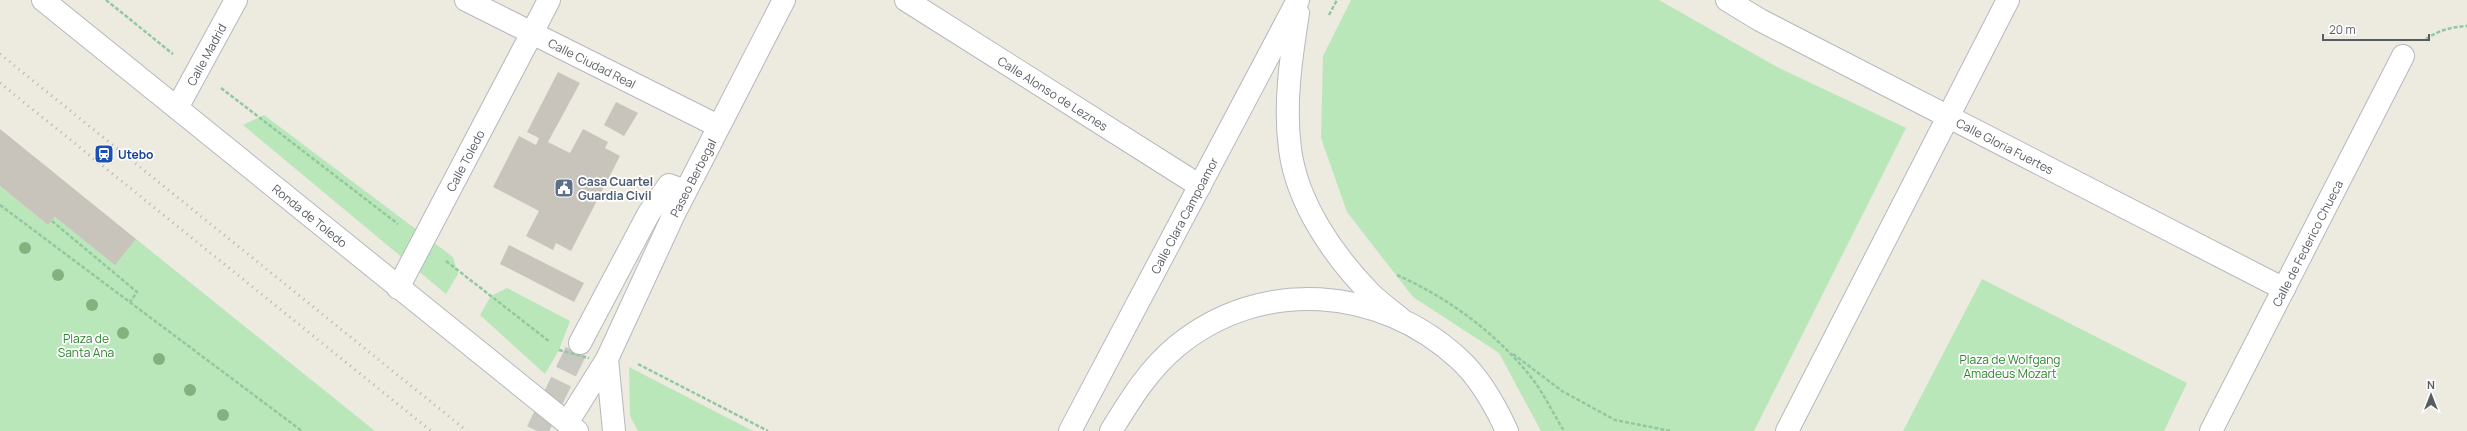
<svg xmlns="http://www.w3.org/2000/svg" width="2467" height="431" font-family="Manrope,sans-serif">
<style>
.green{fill:#bae7b9}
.building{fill:#c8c4bc}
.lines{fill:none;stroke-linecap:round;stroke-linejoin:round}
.pedestrian-tunnel{stroke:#c8c7c0;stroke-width:22;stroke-dasharray:22 11;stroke-linecap:butt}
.pedestrian-casing{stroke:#b5b8be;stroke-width:24}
.minor-casing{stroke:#b5b8be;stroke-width:24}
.tertiary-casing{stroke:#b5b8be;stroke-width:24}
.path{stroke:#92c8a1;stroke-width:2.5;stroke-dasharray:4 2;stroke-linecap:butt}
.pedestrian{stroke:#fff;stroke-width:22}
.minor{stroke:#fff;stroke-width:22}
.tertiary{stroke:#fff;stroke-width:22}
.rail{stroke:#b3b4b5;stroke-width:3;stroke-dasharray:1 5;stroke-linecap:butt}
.path-bridge{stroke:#92c8a1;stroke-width:2.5;stroke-dasharray:4 2;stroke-linecap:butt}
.tree{fill:#84b27f}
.labels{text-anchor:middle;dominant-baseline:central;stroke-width:3.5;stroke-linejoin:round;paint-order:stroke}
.street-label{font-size:12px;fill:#585d62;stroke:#fff}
.transit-label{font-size:12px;font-weight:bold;fill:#164399;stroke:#fff;text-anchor:start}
.service-label{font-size:12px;font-weight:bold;fill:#4e5e75;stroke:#fff;text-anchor:start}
.park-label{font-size:12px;fill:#2e8430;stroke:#fff}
</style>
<rect width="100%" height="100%" fill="#edeadf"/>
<path class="green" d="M1351,0H1659L1777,67L1906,128L1754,431H1541L1499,353L1413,297L1347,212L1321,138L1323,56Z
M264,115L453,257L458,274L446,294L243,125Z
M0,186L48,225L55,217L115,264L136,239L375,431H0Z
M1982,279L2187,383L2164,431H1903Z
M507,288L570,321L559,350L545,374L480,315L491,296Z
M629,367L753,431H638L630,416Z"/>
<path class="building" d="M558,72L580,83L548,142L570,153L583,129L608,142L605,148L620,156L571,251L556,243L553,250L526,236L539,211L493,187L519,136L536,145L539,138L527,132Z
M616,102L638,113L624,136L604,125Z
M0,129L136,239L115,265L55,217L48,225L0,186Z
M509,245L584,283L574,302L500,264Z"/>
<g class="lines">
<path class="pedestrian-tunnel" d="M537,431L580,343"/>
<g class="pedestrian-casing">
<g id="pedestrian">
<path id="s1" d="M398,288L532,33"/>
<path d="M580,343L649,213L669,185L685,191"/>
<path d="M1787,431L2008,0"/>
</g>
</g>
<g class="minor-casing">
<g id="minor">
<path id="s2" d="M43,0L577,431"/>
<path id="s3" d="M466,0L718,126"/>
<path id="s4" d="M906,0L1200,186"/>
<path id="s5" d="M1727,0L1760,20L2284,289"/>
<path d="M1298,13C1291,58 1284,104 1290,149C1297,203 1333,255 1370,293C1379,302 1390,310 1400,318"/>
<path d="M532,33L549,0"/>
<path id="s6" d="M177,108L236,0"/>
<path d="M607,359L614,431"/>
<path id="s7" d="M567,423L607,359L674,214L784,0"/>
<path id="s8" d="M1070,431L1298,0"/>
<path id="s9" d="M2211,431L2403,56"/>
</g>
</g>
<g class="tertiary-casing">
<path id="tertiary" d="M1111,431C1130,400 1148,370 1177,346C1261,277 1380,286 1459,359C1480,378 1495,405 1507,431"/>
</g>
<path class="path" d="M106,0L173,54
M1329,15L1337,0
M2426,39C2439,30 2452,27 2467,26
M221,88L398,224
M0,205L302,431
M52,221L137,292L130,302
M446,261L550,342
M1397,275C1449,298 1499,335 1534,381C1545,396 1554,415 1564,431
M1513,354L1562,391L1615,420L1671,431
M638,364L768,431"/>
<use href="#pedestrian" class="pedestrian"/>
<use href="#minor" class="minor"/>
<use href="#tertiary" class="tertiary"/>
<path class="rail" d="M0,54L467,431
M0,83L431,431"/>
<path class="path-bridge" d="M559,350L589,358"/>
</g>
<g class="tree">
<circle cx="25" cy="248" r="6"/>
<circle cx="58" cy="275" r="6"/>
<circle cx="92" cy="305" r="6"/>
<circle cx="123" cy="333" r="6"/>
<circle cx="159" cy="359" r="6"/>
<circle cx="190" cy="390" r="6"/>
<circle cx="223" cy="415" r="6"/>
</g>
<defs>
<g id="station-square" transform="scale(1)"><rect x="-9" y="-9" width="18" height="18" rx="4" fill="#1a4fb4" stroke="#fff"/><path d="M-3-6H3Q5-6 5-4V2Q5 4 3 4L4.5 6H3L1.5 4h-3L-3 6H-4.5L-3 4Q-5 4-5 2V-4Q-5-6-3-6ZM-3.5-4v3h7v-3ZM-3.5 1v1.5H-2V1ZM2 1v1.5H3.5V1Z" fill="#fff"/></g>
<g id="civic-square" transform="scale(1)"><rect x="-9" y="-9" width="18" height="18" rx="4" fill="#5c6f8a" stroke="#fff"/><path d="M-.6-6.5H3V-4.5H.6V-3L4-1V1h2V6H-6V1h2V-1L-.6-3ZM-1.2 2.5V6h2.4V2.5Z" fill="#fff"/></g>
</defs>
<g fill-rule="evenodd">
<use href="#station-square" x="104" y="154"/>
<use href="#civic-square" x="564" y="188"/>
</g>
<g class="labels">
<g class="street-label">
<text stroke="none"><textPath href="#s6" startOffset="61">Calle Madrid</textPath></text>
<text stroke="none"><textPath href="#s3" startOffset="141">Calle Ciudad Real</textPath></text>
<text stroke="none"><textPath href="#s4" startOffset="174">Calle Alonso de Leznes</textPath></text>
<text stroke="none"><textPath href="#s5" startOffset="314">Calle Gloria Fuertes</textPath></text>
<text stroke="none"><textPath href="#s1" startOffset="144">Calle Toledo</textPath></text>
<text stroke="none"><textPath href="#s7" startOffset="276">Paseo Berbegal</textPath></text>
<text stroke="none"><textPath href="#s2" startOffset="343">Ronda de Toledo</textPath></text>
<text stroke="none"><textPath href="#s8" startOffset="244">Calle Clara Campoamor</textPath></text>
<text stroke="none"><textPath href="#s9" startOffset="211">Calle de Federico Chueca</textPath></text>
</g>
<g class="transit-label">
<text x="118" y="154">Utebo</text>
</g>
<g class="service-label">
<text x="578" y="181">Casa Cuartel<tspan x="578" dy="14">Guardia Civil</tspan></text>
</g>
<g class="park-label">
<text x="86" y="338">Plaza de<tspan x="86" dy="14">Santa Ana</tspan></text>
<text x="2010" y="359">Plaza de Wolfgang<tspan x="2010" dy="14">Amadeus Mozart</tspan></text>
</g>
</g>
<g transform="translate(2431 395)" stroke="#ffffff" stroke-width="3" paint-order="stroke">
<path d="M0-3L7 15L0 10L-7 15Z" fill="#585d62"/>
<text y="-6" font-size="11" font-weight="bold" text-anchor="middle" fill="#585d62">N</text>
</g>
<path d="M2323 34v6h106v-6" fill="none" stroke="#585d62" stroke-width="2"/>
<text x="2329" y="34" font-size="12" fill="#585d62" stroke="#ffffff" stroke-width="3" paint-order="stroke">20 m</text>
</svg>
